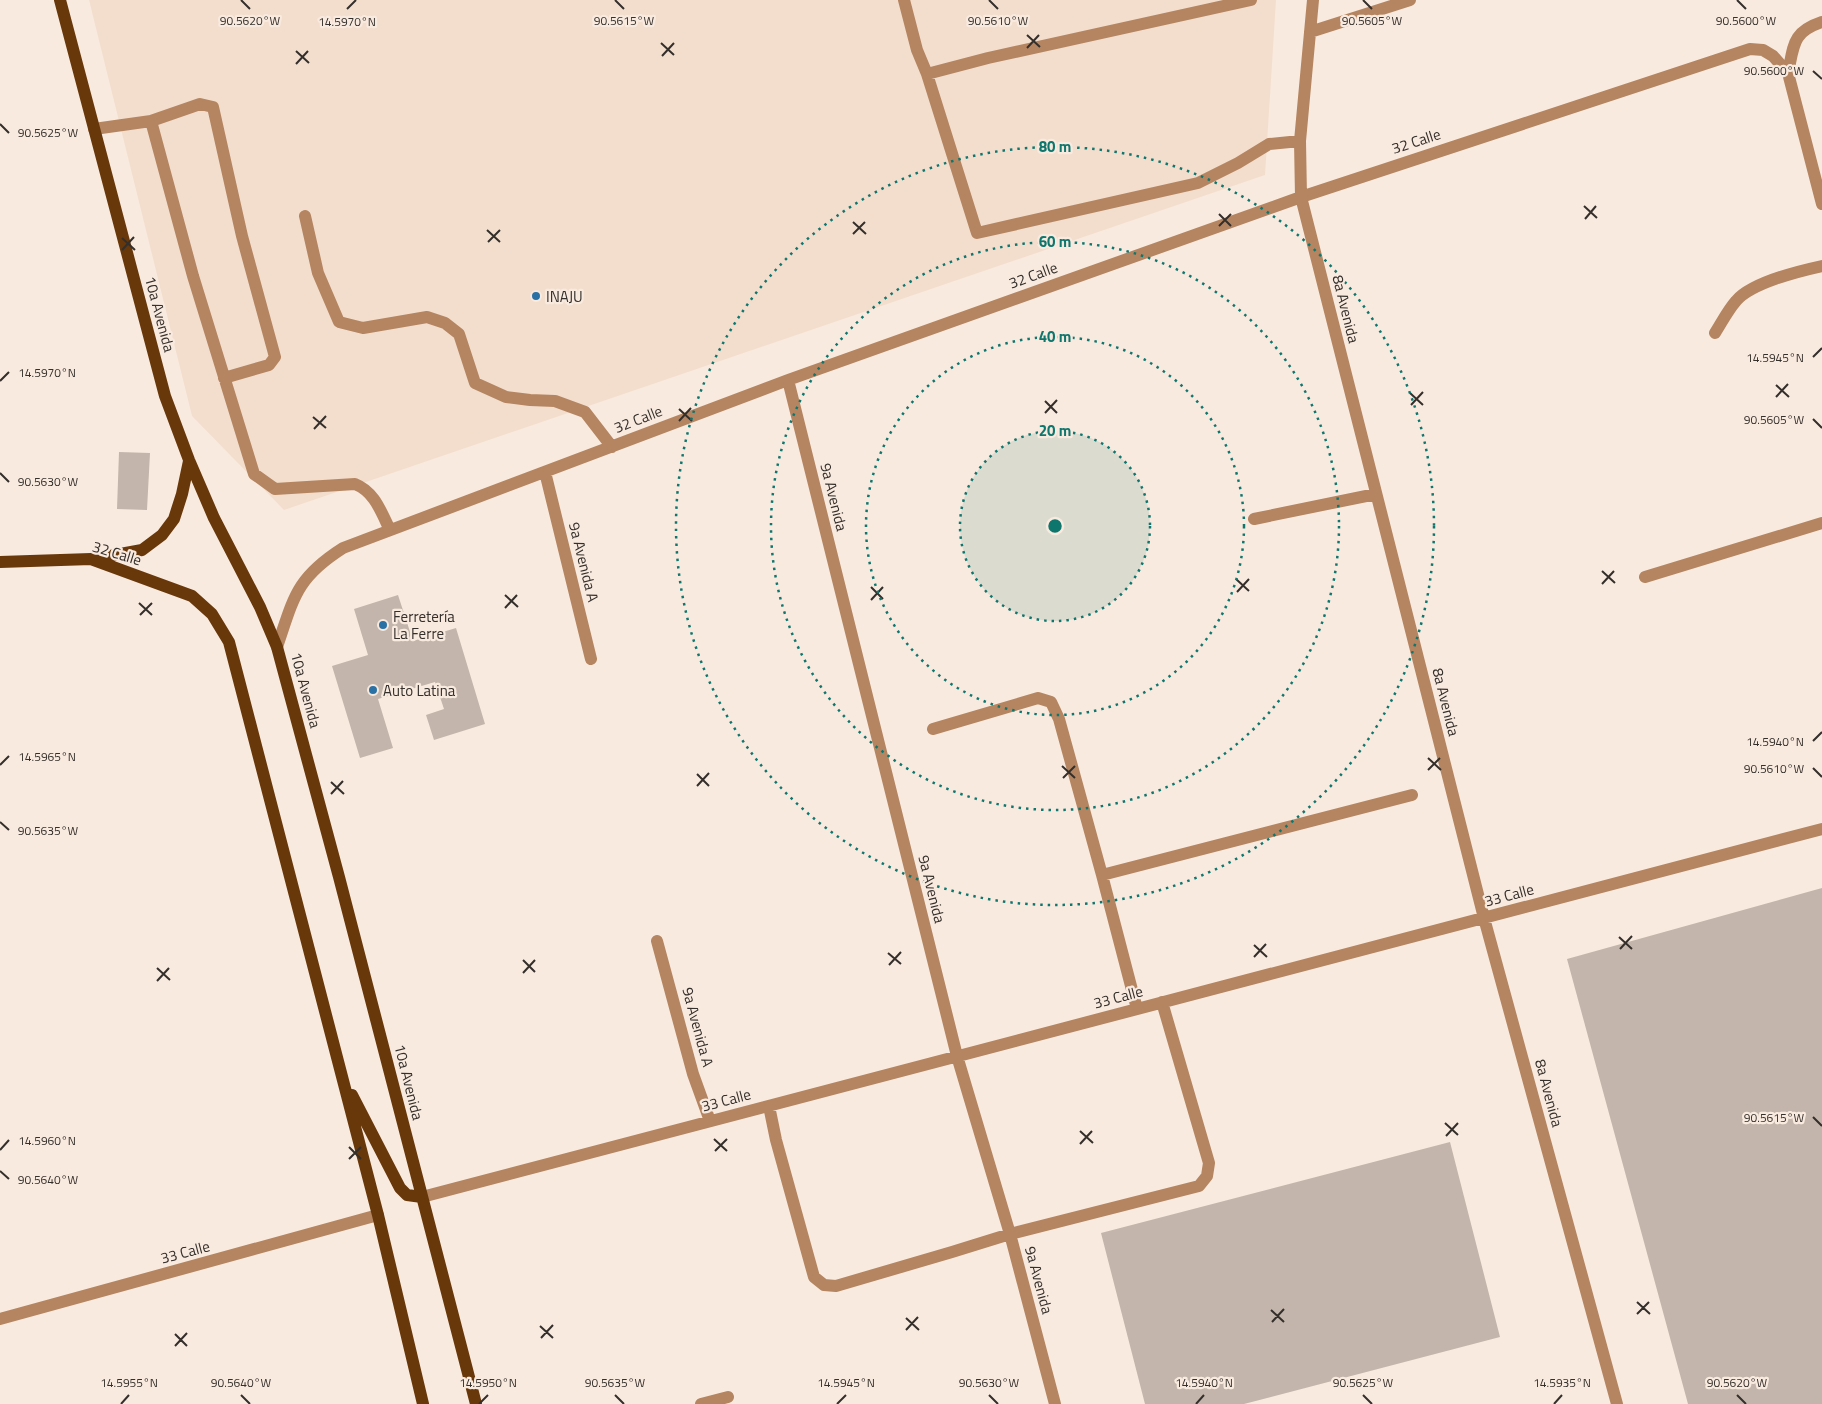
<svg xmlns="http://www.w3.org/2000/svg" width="1822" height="1404" font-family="'Titillium Web',sans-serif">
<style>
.built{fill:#f3dece}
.building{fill:#c3b5ab}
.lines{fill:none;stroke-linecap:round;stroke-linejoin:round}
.minor{stroke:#b48560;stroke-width:12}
.major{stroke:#68380a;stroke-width:12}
.ticks{fill:none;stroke:#342f2b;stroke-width:2}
.ring{fill:none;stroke:#0f766e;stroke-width:2.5;stroke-dasharray:2.5 5}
.poi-dot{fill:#2a71a5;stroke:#f9eadf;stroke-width:2}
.labels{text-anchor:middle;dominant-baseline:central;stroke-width:4.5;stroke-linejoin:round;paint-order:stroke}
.street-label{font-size:15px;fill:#342f2b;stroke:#f9eadf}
.poi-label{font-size:15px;fill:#342f2b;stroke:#f9eadf;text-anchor:start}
.ticks-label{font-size:12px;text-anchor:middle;fill:#342f2b;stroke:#f9eadf;stroke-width:4.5;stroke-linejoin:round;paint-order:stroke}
.centre{fill:#0f766e;stroke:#f9eadf;stroke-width:2.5}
.ring-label{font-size:15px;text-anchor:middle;font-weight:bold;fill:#0f766e;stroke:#f9eadf;stroke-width:4.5;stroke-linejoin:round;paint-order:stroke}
</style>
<rect width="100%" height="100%" fill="#f9eadf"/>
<path class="built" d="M89,0H1276L1265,175L284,510L192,416Z"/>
<path class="building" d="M119,452L150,453L147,510L117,509Z
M398,595L413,641L456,628L485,724L434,740L426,715L444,709L435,682L378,699L393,748L360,758L332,666L368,655L354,609Z
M1822,888V1404H1688L1567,959Z
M1450,1142L1500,1337L1244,1404H1145L1101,1233Z"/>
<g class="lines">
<path class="minor" d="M904,0L917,50L927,74L988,58L1251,0
M1313,0L1300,141L1301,197L1484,918L1617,1404
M1310,32L1410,0
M1788,73C1794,45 1792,32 1822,22
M927,74L977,233L1198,183L1238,163L1269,144L1300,141
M151,121L200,104L213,107L242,236L275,357L269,365L224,378
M94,129L151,121L193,276L254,474L275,489L355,484C375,492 381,512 390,530
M305,216L318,273L339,322L363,328L427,317L445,323L459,334L475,383L506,397L530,400L555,401L585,412L612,447
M1715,333C1722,322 1728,310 1736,301C1751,283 1799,271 1822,266
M788,380L957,1056L1010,1234L1055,1404
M545,472L591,659
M1254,519L1376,494
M1645,577L1822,523
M277,647C294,597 296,578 343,548L788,380L1301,197L1750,49L1763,50L1773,56L1788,73L1822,204
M933,729L1038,698L1051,702L1059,719L1102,875L1137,1009
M1102,875L1412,795
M657,941L693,1074L710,1121
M769,1106L776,1140L814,1277L824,1285L836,1286L952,1252L1010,1234L1199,1186L1207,1176L1209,1163L1162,1002
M422,1197L1822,829
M0,1319L378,1215
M701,1404L728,1397"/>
<path class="major" d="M60,0L165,396L189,460L214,518L260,607L277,647L339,877L476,1404
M93,559L142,550L162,535L174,519L182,494L189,461
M0,562L91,559L192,596L212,614L229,642L378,1215L423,1404
M352,1095L400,1188L407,1195L422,1197"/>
</g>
<path class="ticks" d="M241,0L250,9M615,0L624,9M989,0L998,9M1363,0L1372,9M1737,0L1746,9M347,9L356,0M1027,35L1040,47M661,43L674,55M1027,48L1039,35M296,51L309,63M662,56L674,43M296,64L308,51M1813,71L1822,79M0,124L9,133M1584,206L1597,218M1219,214L1231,226M1585,219L1596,206M853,222L866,234M1219,226L1231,214M487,230L500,242M853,234L865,222M122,238L135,250M488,242L500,230M122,250L134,237M1813,357L1822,348M0,381L9,372M1776,385L1789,397M1410,393L1423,405M1776,397L1788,384M1045,401L1057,413M1411,405L1423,392M679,409L692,421M1045,413L1057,400M313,417L326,428M1813,419L1822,428M679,421L691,408M314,429L326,416M0,473L9,482M1602,571L1615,583M1236,579L1249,591M1602,584L1614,571M871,587L883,599M1237,592L1249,579M505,595L518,607M871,600L883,587M139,603L152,615M505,608L517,595M140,615L152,603M1813,741L1822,732M1428,758L1441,770M0,765L9,756M1062,766L1075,778M1813,768L1822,777M1428,770L1440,758M697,774L709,786M1063,778L1075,766M331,782L344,794M697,786L709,773M331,794L343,781M0,822L9,830M1619,937L1632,949M1254,945L1267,957M1620,949L1632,936M888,953L901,964M1254,957L1266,944M523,960L535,972M889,965L901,952M157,968L170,980M523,973L535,960M157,981L169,968M1813,1117L1822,1126M1445,1123L1458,1135M1080,1131L1093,1143M1446,1136L1458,1123M714,1139L727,1151M1080,1144L1092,1131M349,1147L361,1159M0,1150L9,1140M715,1151L727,1139M349,1159L361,1147M0,1171L9,1179M1637,1302L1650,1314M1271,1310L1284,1322M1637,1314L1649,1302M906,1318L919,1330M1272,1322L1284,1309M540,1326L553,1338M906,1330L918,1317M175,1334L187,1346M541,1338L553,1325M175,1346L187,1333M241,1395L250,1404M615,1395L624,1404M989,1395L998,1404M1363,1395L1372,1404M1737,1395L1746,1404M121,1404L129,1395M479,1404L488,1395M837,1404L846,1395M1196,1404L1204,1395M1554,1404L1562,1395"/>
<circle cx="1055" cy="526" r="95" fill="#0f766e" fill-opacity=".12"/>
<g class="ring">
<circle cx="1055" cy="526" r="95"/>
<circle cx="1055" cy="526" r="189"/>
<circle cx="1055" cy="526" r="284"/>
<circle cx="1055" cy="526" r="379"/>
</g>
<g class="poi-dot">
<circle cx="536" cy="296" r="5"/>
<circle cx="383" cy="625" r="5"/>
<circle cx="373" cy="690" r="5"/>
</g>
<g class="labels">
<g class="street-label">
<text transform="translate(1416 141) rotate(-18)">32 Calle</text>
<text transform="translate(1033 275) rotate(-20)">32 Calle</text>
<text transform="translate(1346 309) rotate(76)">8a Avenida</text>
<text transform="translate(160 314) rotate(75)">10a Avenida</text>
<text transform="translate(638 419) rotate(-21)">32 Calle</text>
<text transform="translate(834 497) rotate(76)">9a Avenida</text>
<text transform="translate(117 553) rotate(17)">32 Calle</text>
<text transform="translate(584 562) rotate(76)">9a Avenida A</text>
<text transform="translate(306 690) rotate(75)">10a Avenida</text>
<text transform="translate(1446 702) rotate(76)">8a Avenida</text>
<text transform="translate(932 889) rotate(76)">9a Avenida</text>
<text transform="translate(1509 895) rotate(-15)">33 Calle</text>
<text transform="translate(1118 997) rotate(-15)">33 Calle</text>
<text transform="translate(698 1027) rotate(75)">9a Avenida A</text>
<text transform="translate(409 1082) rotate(76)">10a Avenida</text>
<text transform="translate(1549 1093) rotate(75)">8a Avenida</text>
<text transform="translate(726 1100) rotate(-15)">33 Calle</text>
<text transform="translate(185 1252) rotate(-15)">33 Calle</text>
<text transform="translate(1039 1280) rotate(75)">9a Avenida</text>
</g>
<g class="poi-label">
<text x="546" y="296">INAJU</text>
<text x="393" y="616">Ferretería<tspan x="393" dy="17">La Ferre</tspan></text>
<text x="383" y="690">Auto Latina</text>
</g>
</g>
<g class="ticks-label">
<text x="250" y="25">90.5620°W</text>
<text x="624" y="25">90.5615°W</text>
<text x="998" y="25">90.5610°W</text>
<text x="1372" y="25">90.5605°W</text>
<text x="1746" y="25">90.5600°W</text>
<text x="347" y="26">14.5970°N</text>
<text x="1774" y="75">90.5600°W</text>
<text x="48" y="137">90.5625°W</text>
<text x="1775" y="362">14.5945°N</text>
<text x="47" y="377">14.5970°N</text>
<text x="1774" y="424">90.5605°W</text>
<text x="48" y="486">90.5630°W</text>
<text x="1775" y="746">14.5940°N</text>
<text x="47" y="761">14.5965°N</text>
<text x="1774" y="773">90.5610°W</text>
<text x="48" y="835">90.5635°W</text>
<text x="1774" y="1122">90.5615°W</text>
<text x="47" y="1145">14.5960°N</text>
<text x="48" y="1184">90.5640°W</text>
<text x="129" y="1387">14.5955°N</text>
<text x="488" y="1387">14.5950°N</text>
<text x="846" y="1387">14.5945°N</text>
<text x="1204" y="1387">14.5940°N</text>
<text x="1562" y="1387">14.5935°N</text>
<text x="241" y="1387">90.5640°W</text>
<text x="615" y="1387">90.5635°W</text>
<text x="989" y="1387">90.5630°W</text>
<text x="1363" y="1387">90.5625°W</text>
<text x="1737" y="1387">90.5620°W</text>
</g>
<circle cx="1055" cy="526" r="8" class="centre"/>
<g class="ring-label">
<text x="1055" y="152">80 m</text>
<text x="1055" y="247">60 m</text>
<text x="1055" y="342">40 m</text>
<text x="1055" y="436">20 m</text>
</g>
</svg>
